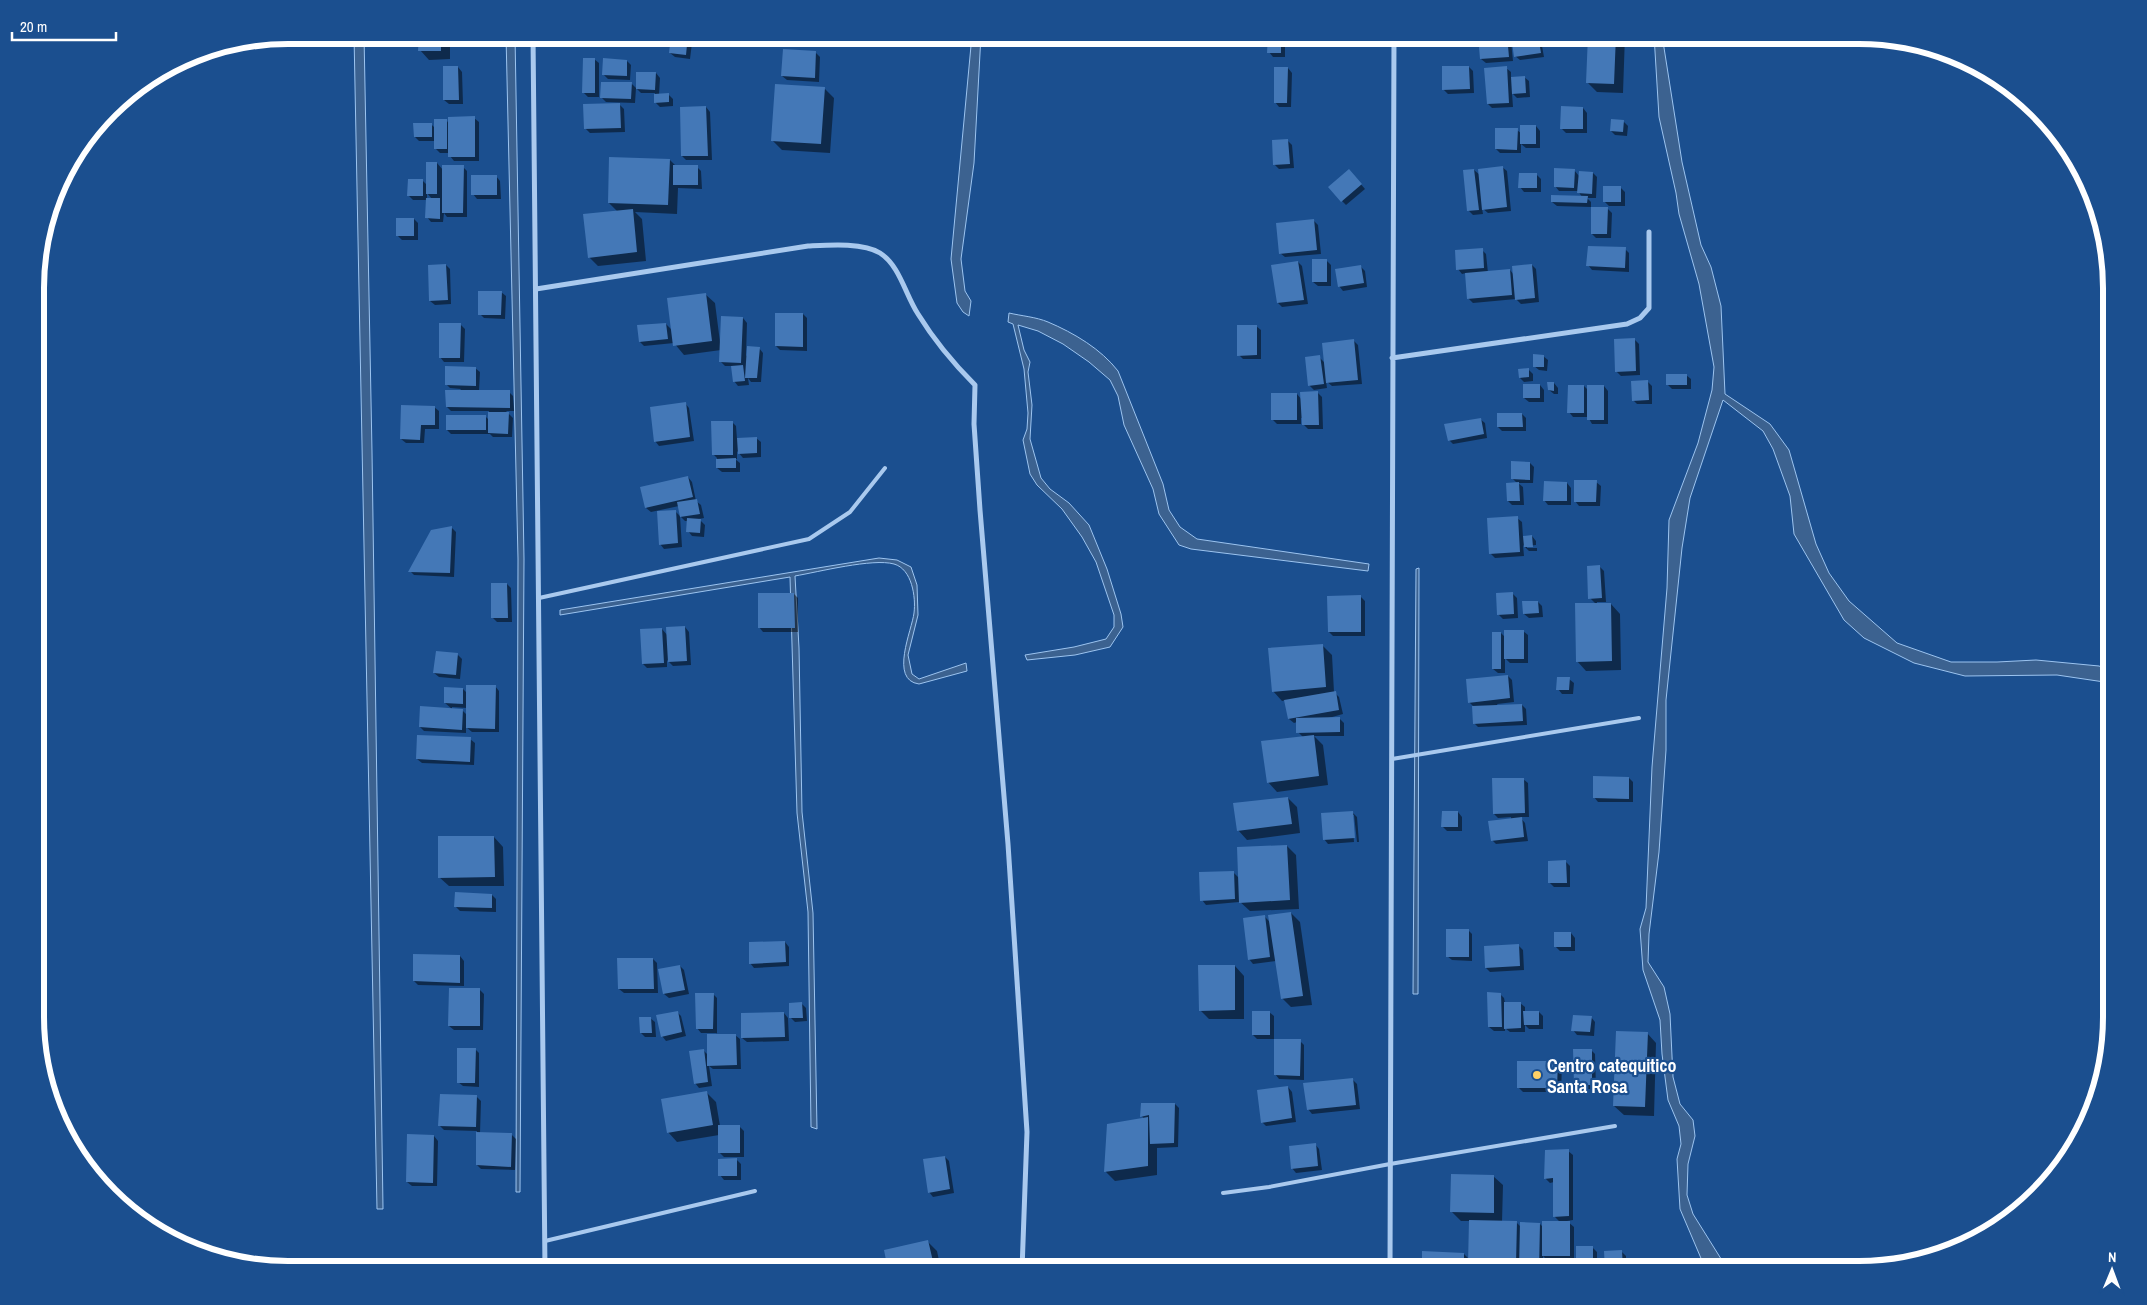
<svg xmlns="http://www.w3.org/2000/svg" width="2147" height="1305" font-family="'Archivo Narrow',sans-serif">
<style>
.water{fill:#3c6290;stroke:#9cc4f0}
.shadow{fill:#0007;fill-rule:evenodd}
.building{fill:#4478b7}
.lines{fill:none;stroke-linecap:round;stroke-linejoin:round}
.service{stroke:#a9c9ee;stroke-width:4}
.minor{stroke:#a9c9ee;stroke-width:5}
.poi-dot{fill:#ffd166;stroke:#1b4f8f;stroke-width:2}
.labels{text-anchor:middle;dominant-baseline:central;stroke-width:4.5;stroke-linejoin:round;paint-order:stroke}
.poi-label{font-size:18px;font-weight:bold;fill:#fff;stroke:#1b4f8f;text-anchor:start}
.rim{fill:none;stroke:#fff;stroke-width:6}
</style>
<rect width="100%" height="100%" fill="#1b4f8f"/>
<path class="water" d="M354,35H364L372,452L383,1209H377Z
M506,35H515L524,559L520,1192H516L518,559Z
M972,35H981L974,163L961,259L965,291L971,301L969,316L963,312L957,303L951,259Z
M1654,35H1662L1682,162L1701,245L1711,267L1721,306L1725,394L1770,424L1789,450L1816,544L1829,573L1849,601L1897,643L1951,662H1997L2036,660L2099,666L2111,671V683L2057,675L1965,676L1914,663L1864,638L1844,620L1794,534L1790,496L1773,449L1763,431L1723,400L1690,498L1682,548L1666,700V750L1659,852L1649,934L1648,962L1664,987L1670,1014L1673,1077L1680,1104L1693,1120L1695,1136L1688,1164L1687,1195L1693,1214L1728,1270H1706L1680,1209L1677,1159L1681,1144L1679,1126L1668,1100L1662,1054L1660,1020L1643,970L1640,929L1646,908L1652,767L1667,588L1669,520L1698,443L1712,390L1714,367L1699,284L1679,214L1676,193L1659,117Z
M1009,313C1022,316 1036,317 1048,322C1074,333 1101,349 1118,371L1163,484L1169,510L1180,527L1197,539L1369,564L1368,571L1191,549L1179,545L1159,514L1153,489L1124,425L1118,396L1110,380L1089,362L1063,344L1038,331L1018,325L1024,350L1030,362L1028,372L1032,405L1030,439L1041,478L1050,489L1069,503L1089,525L1107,569L1121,614L1123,627L1110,647L1075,655L1027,660L1025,655L1074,647L1106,639L1114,627V615L1096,562L1082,537L1062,509L1037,485L1030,474L1023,440L1027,429L1028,413L1024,369L1013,324L1008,322Z
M879,558L897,560L911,567L917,585L918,615L908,655L912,674L919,679L966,663L967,671L919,684C889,680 912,630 914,613C916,597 912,569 894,564C873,558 818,572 795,576L799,648L802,812L813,913L817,1129L811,1127L808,912L797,813L790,577L560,615V610Z
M1419,568L1418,994H1413L1416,569Z"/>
<path class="shadow" d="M399,35H450V59L429,60L420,50V37L402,38Z
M672,35H693L690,59L675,57L670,53Z
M746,35H767L766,47L750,46L745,42Z
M1260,35H1285V57H1273L1269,52V38L1263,37Z
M1479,35H1540L1544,57L1520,60L1515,56L1513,41H1511L1513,61L1486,63L1481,59Z
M1589,35H1625L1623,93L1597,92L1588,83Z
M816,53L820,57L819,82L787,80L782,76Z
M594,59L599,63V97H588L583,92Z
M627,61L631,65L630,80L608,79L603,74Z
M458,67L462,72L463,104H449L444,100Z
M1469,67L1473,71L1474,93L1448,94L1443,89Z
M1288,68L1292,73L1291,107H1279L1275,102Z
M1506,68L1511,72V78L1524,77L1529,81L1530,97L1517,98L1512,93L1513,107L1492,108L1488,104Z
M656,73L660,78L659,95L668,94L673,99V106L660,107L655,102V93H641L637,89Z
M631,83L636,88L635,103L606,102L602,98Z
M825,89L834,98L830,153L782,150L772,140Z
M618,103L624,109L625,132L590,133L585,128L618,105Z
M706,107L710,112L712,160H686L682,156Z
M1583,108L1587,113V133H1566L1562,129Z
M474,118L479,122V161H454L450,156V153H440L436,149V141H419L415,137L431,124L436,129L447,121L449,124Z
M1624,122L1628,126L1627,136L1615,135L1611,131Z
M1536,126L1540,131V148H1526L1521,144V153H1500L1496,149L1517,130L1522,134Z
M1288,141L1292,145L1294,168L1279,169L1274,164Z
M670,160L676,166L697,167L701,171L702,189L678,188L677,214L635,212L642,219L646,261L598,266L589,257L618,212L609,203Z
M437,163L443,170L463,167L467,171V217H447L444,213L443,222H431L427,217V200H413L409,196L422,180L427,185ZM427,193L432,199H427Z
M1502,167L1507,171L1511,211L1488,213L1482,208L1483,214L1473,215L1469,211L1474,170L1480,175Z
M1574,170L1579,176L1593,173L1597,177L1596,198H1587L1591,202V207L1557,206L1552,202L1582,197L1578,191H1559L1555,186Z
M1536,174L1541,179V192H1524L1520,187Z
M1353,175L1365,189L1346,205L1342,201Z
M496,176L500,181L501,199H477L473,194Z
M1620,187L1625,192V206H1609L1604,201Z
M1607,208L1612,213L1611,238H1596L1592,234Z
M414,219L418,223V240H402L397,235Z
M1314,221L1318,225L1321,254L1285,257L1280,253Z
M1625,249L1629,253V272L1592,270L1588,265Z
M1482,250L1486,254L1488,273L1510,270L1514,275L1532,265L1536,269L1539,302L1521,304L1516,299L1473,303L1468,298L1466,273L1462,274L1458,269Z
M1326,260L1331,265V286H1318L1313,282Z
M1298,262L1302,266L1308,304L1282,307L1278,303Z
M446,265L450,269L451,304L435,305L430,301Z
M1361,267L1365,271L1367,287L1343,291L1339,286Z
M501,292L506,296L505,319L484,318L480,314Z
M705,294L715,303L720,342L743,318L747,323L746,356L759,348L763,353L761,382H751L748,378L749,385L738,386L734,381L733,366H725L721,362V350L684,355L674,343L644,346L640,342L666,324L672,330Z
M803,314L807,318V351L780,350L776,346Z
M460,324L465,329L464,362H444L440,357Z
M1256,326L1261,330V359H1243L1239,355Z
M1353,340L1358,345L1362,384L1332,386L1326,381L1327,388L1314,390L1309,385L1319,357L1325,363Z
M1635,340L1639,344L1640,375L1621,376L1616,371Z
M1543,356L1548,360L1547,371L1539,370L1534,366Z
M475,368L480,372L479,391L509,392L513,396L514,411H506L513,418L512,437H493L490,434H451L447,430L485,416L489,420V411H451L447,407L461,389L450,388L446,384Z
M1528,369L1533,374V381L1524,382L1520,378Z
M1686,375L1691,379V389H1672L1668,385Z
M1647,381L1652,386V404H1637L1633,400Z
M1554,383L1558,388V394H1554L1549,390Z
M1540,385L1544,390V402H1529L1524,398Z
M1584,386L1588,390L1604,386L1608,391V424H1592L1588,417H1573L1569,412Z
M1317,392L1322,397L1323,429H1308L1304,425L1303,418H1301V424H1277L1273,420L1297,394L1302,400Z
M685,403L689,408L694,441L659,446L655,441Z
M434,407L439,411V429H425L424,443H406L401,439Z
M1522,414L1526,418V431H1502L1498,427Z
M1480,419L1485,423L1487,438L1453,444L1449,440Z
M732,422L736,426L737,439L756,438L761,442V457L743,458L737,451V459H735L740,463V472H722L717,468V458L713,454Z
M1530,463L1534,467L1533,483H1518L1523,487L1524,505H1512L1508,501L1517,483L1512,478Z
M688,477L692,482L696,501L701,505L704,518L699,519L705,525L704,537L692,536L688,531V521H685L681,517L679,506L651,512L646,508Z
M1596,482L1601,486L1600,506H1579L1575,501Z
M1567,483L1571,488V505H1548L1544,500Z
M675,511L680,516L682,547L664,549L660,544Z
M1517,518L1522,522L1523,537L1532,536L1536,541V545L1527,546V548H1537V551H1529L1523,545L1524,556L1495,558L1491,554Z
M452,528L456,532L454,577L414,575L410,571Z
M1600,567L1604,571L1606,602H1597V604H1611L1620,614L1621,670L1586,671L1577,661L1596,604L1590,598Z
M507,584L511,588L512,622H497L493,618Z
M1512,593L1517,598L1518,618L1503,619L1498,614Z
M794,594L798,598V632H763L759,627Z
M1360,596L1365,601V636H1333L1329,632Z
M1538,602L1542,606L1543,617L1529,618L1524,614Z
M685,627L689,632L691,665L673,666L667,660V667L647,668L643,664L662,629L668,636Z
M1523,631L1528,635V663H1510L1505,658V673H1498L1493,669L1501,633L1506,638Z
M1322,645L1332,655L1334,692L1339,697L1343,714L1325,719L1339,718L1344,723V736H1314L1323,745L1328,785L1277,792L1268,782L1303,737L1298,732L1297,722L1294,723L1289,719L1286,700L1282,701L1273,691Z
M458,655L462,659L460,679L439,677L434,673Z
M1508,676L1512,680L1514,702L1497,704L1498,706L1522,705L1526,709L1527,725L1478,727L1474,723L1473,706L1469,702Z
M1569,679L1574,683L1573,694H1562L1558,689Z
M495,686L499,691V732H472L466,727V733L424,731L420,727L452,709L445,703L463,689L467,693ZM452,707L467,708V715L462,710H452Z
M470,739L475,743L474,765L422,763L417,759Z
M1629,778L1633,782V802H1598L1594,797Z
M1523,779L1528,783L1529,817H1520L1525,823L1528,841L1496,844L1492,840L1511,819V817L1498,818L1494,814Z
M1288,798L1297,807L1300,833L1247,840L1238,830Z
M1352,812L1357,817L1359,842H1357L1354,815H1352L1354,842L1328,844L1324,839Z
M1458,812L1462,817V831H1447L1443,827Z
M494,837L503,847L504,886H449L439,877Z
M1287,846L1296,855L1299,909L1250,911L1239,901V902L1206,905L1202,900L1233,872L1239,878Z
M1566,862L1570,866V887H1554L1549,882Z
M492,895L496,899V912L460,911L456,907Z
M1291,913L1300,922L1312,1005L1291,1007L1282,998L1276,961L1253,964L1249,959L1265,917L1270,922Z
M1468,930L1472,934V961L1452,960L1447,956Z
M1571,933L1575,938V951H1560L1555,946Z
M785,942L789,947V966L754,968L750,963Z
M1518,945L1523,950L1524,970L1490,972L1486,968Z
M460,956L464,961V986L418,985L414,981Z
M653,959L657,963L658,993H624L619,989Z
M680,966L684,970L689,994L669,998L664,994Z
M1235,966L1244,976V1019H1209L1200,1010Z
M479,989L484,994L483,1030H454L449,1026Z
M713,994L717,998V1035H735L740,1039L741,1069H713L709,1066L712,1086L699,1088L695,1083L704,1051L708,1055L717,1033H701L697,1028Z
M1500,994L1504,998L1505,1003H1520L1525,1007V1012H1539L1543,1016V1029H1529L1525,1025V1032H1510L1505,1028V1031H1494L1489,1027Z
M802,1004L806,1008L807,1021L795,1022L791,1018Z
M677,1012L681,1016L686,1036L666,1041L662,1036Z
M1269,1012L1274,1016V1039H1257L1253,1035Z
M784,1013L788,1018L789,1041L747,1042L742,1038Z
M1591,1017L1595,1022L1594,1036L1577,1035L1573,1030Z
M650,1018L655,1022L656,1037H645L641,1033Z
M1647,1033L1656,1043L1654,1116L1624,1115L1614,1106Z
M1300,1041L1304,1045V1080L1279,1079L1275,1074Z
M475,1049L479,1053V1087L463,1086L458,1082Z
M1591,1050L1595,1054L1596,1089H1579L1575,1084Z
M1557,1062L1562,1066L1561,1092H1523L1519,1088Z
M1352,1079L1357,1084L1360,1109L1312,1114L1308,1109Z
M1288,1087L1292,1092L1296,1122L1266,1126L1262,1122Z
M707,1093L716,1102L720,1126H739L744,1131V1157H724L719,1152V1135L677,1142L668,1132Z
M476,1096L481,1101L480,1133L511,1134L516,1139L515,1170L481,1169L477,1165V1131L444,1130L440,1126Z
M1175,1104L1179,1108L1178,1147L1157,1148V1175L1115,1181L1106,1172L1108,1126L1144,1119L1142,1116Z
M434,1136L438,1141L437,1186H412L407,1182Z
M1315,1144L1319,1149L1322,1170L1296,1173L1292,1168Z
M1568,1151L1573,1155V1220L1567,1221L1574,1227V1260H1547L1543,1256V1263H1569L1574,1270H1476L1473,1267V1270H1423L1464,1254L1469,1259L1470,1221H1461L1452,1212L1493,1176L1503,1185L1502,1222H1516L1521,1227L1540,1224L1543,1227L1560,1222L1555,1217L1554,1182L1550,1183L1545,1178Z
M945,1157L949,1161L954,1193L933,1197L929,1192Z
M736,1159L741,1164V1180H724L720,1175Z
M928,1242L937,1251L941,1270H889Z
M1592,1247L1597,1252V1270H1577Z
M1621,1251L1626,1256V1270H1606Z"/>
<path class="building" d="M419,35H441V51H418Z
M671,35H688L686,55L669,53Z
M745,35H763L762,43L744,42Z
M1268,35H1281V53H1267Z
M1478,35H1507L1509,57L1480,59Z
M1511,35H1538L1541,53L1514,57Z
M1588,35H1616L1614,84L1586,83Z
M783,49L816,51L815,78L781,76Z
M583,58H595V93H582Z
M603,58L627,60V76L602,75Z
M443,66H458L459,100H443Z
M1442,66H1469L1470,89L1442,90Z
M1507,66L1509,103L1487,104L1484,68Z
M1274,67H1288L1287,103H1274Z
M636,72H656L655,90L636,89Z
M1525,76L1526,93L1512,94L1511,77Z
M601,82H632L631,99L600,98Z
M775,84L825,87L821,144L771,141Z
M669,93V102L654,103V94Z
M620,103L621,128L584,129L583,104Z
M706,106L708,156H681L680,107Z
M1561,106L1583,107V129H1560Z
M475,116V157H448V117Z
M434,119H447V149H434Z
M1611,119L1624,120L1623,132L1610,131Z
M413,123H432V137H414Z
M1520,125H1536V144H1520Z
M1495,128H1518L1517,150L1495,149Z
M1288,139L1290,164L1273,165L1272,140Z
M609,157L670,159L668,205L608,203Z
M426,162H437V194H426Z
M442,165H464L463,213H442Z
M673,165H698V185H673Z
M1503,166L1507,207L1482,210L1478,169Z
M1554,168L1575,169L1574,188L1554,187Z
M1349,169L1362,184L1341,202L1328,187Z
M1474,169L1479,210L1467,211L1463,170Z
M1579,171L1593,172L1592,194L1577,193Z
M1519,173H1537V188H1518Z
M471,175H497V195H471Z
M408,179H423V196H407Z
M1603,186H1621V202H1603Z
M1551,195L1588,196L1587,203L1551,202Z
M426,198H440V219L425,218Z
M1591,207H1608L1607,234H1591Z
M633,209L637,252L588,258L583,214Z
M396,218H414V236H396Z
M1314,219L1317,250L1279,254L1276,223Z
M1588,246L1626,247L1625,268L1586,266Z
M1483,248L1484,268L1456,270L1455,250Z
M1312,259H1327V282H1312Z
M1298,261L1304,300L1277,303L1271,265Z
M446,264L448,300L429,301L428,265Z
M1532,264L1535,298L1515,300L1512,266Z
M1361,265L1364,283L1338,287L1335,269Z
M1510,269L1512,295L1467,299L1465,273Z
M478,291H502L501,315H478Z
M706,293L712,341L673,346L667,298Z
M775,313H803V347L775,346Z
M721,316L743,317L741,363L719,362Z
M439,323H461L460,358H439Z
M666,323L668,339L639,342L637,325Z
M1237,325H1257V355L1237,356Z
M1635,338L1636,371L1615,372L1614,339Z
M1354,339L1358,380L1326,383L1322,343Z
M747,346L760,347L757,378H745Z
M1533,354L1544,355V367H1533Z
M1320,355L1324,384L1308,386L1305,357Z
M743,365L745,381L733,382L731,366Z
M445,366L476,367V386L445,385Z
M1529,368V377L1519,378L1518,369Z
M1666,374H1687V385H1666Z
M1648,380L1649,400L1632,401L1631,381Z
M1547,382H1554V391L1548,390Z
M1523,384H1540V398H1523Z
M1568,385H1584V413H1567Z
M1587,385H1604V420H1587Z
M445,390H510V408L446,407Z
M1318,391L1319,425H1302L1300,392Z
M1271,393H1297V420H1271Z
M686,402L690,437L654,442L650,407Z
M401,405L435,406V425H421L420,440L400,439Z
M488,412H509L508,434L488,433Z
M1497,413H1522L1523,427H1497Z
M446,415H486V430H446Z
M1481,418L1484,434L1448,441L1444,424Z
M711,421H733V455H712Z
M757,437V453L738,454L737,438Z
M736,458V468H716V459Z
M1511,461L1530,462V480L1511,479Z
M688,476L693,497L645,508L640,487Z
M1574,480H1597L1596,502H1574Z
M1544,481L1567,482V501H1543Z
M1519,482L1520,501H1507L1506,483Z
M697,499L700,514L680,517L677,502Z
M676,510L678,543L659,545L657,511Z
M1518,516L1520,552L1489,554L1487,518Z
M687,518L701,519L700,533L686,532Z
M452,526L450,573L408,572L431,530Z
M1532,535L1533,547H1524L1523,536Z
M1600,565L1602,598L1588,599L1587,566Z
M491,583H507L508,618H491Z
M1513,592L1514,614L1497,615L1496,593Z
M758,593H794L795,628H758Z
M1361,595V632H1328L1327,596Z
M1522,601H1538L1539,613L1523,614Z
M1575,603H1611L1612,661L1576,662Z
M685,626L687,661L668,662L666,627Z
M662,628L664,663L642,664L640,629Z
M1504,630H1524V659H1504Z
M1492,632H1501V669H1492Z
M1323,644L1326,687L1272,692L1268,648Z
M436,651L458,653L456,675L433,673Z
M1508,675L1510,698L1468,703L1466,679Z
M1557,677H1570L1569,690H1556Z
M466,685H496L495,729L466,728Z
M444,687L463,688V704L444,703Z
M1336,691L1339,710L1288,719L1284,700Z
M1522,704L1523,721L1473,724L1472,706Z
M420,706L463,709L462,730L419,727Z
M1340,717V732L1296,733V718Z
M417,735L471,737L470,762L416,759Z
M1314,735L1319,776L1267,783L1261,741Z
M1593,776L1629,777V799L1593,798Z
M1492,778H1524L1525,813L1493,814Z
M1288,797L1292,824L1237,831L1233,803Z
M1353,811L1355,838L1323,840L1321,813Z
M1442,811H1458V827H1441Z
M1522,817L1524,837L1491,841L1488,821Z
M438,836H494L495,877L438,878Z
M1287,845L1290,900L1239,903L1237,847Z
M1566,860L1567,883H1548V861Z
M1234,871L1235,899L1200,901L1199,872Z
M455,892L492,894V908L454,907Z
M1291,912L1303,996L1281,999L1268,915Z
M1265,915L1270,957L1248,960L1243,918Z
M1446,929H1469V957H1446Z
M1554,932H1571V947H1554Z
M785,941L786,962L749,964V942Z
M1519,944L1520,966L1485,968L1484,946Z
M413,954L460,955V983L413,981Z
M617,958H653L654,989H618Z
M680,965L685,990L663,994L658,969Z
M1198,965H1235V1010L1199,1011Z
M449,988H480V1026H448Z
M1487,992L1501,993L1502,1027H1488Z
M695,993H714L713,1029H696Z
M802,1002L803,1018H789V1003Z
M1504,1002H1521V1028L1504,1029Z
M678,1011L682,1032L661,1037L656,1015Z
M1252,1011H1270V1035H1252Z
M1523,1011H1539V1025H1524Z
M784,1012L785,1037L741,1038V1013Z
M1573,1015L1592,1016L1590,1032L1571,1031Z
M639,1017H651L652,1033H640Z
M1616,1031L1648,1032L1645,1107L1613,1106Z
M707,1034H736L737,1065L707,1066Z
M1274,1039H1301L1300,1076L1274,1075Z
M457,1048H476L475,1083H457Z
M704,1049L708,1082L694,1084L689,1051Z
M1573,1049H1592V1085H1574Z
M1517,1061H1558L1557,1088H1517Z
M1353,1078L1356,1105L1307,1110L1303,1083Z
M1288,1086L1292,1118L1261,1123L1257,1090Z
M707,1091L713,1125L667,1133L661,1099Z
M440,1094L477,1095L476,1127L438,1126Z
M1141,1103H1175L1174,1143L1150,1144L1149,1115L1140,1117Z
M1148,1117V1166L1104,1172L1107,1124Z
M718,1125H740V1153H718Z
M476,1132L512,1133L511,1167L476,1165Z
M407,1134L434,1135L433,1183L406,1182Z
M1316,1143L1318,1166L1291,1169L1289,1146Z
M1569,1149V1216L1553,1217V1178L1544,1179L1545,1150Z
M945,1156L950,1189L928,1193L923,1159Z
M737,1158V1176H718V1159Z
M1451,1174L1494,1175V1213L1450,1212Z
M1469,1220L1517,1221L1516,1264H1468Z
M1542,1221H1570V1256H1542Z
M1520,1222L1540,1223L1539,1270H1519Z
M928,1240L935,1270H888L884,1250Z
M1576,1246H1593V1270H1576Z
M1622,1250L1623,1270H1605L1604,1251Z
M1422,1251L1464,1253V1270H1422Z
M1340,1261L1369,1263L1368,1270H1339Z
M1543,1262H1570V1270H1543Z
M1241,1263L1286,1265V1270H1241Z
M1294,1265L1333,1268V1270H1294Z"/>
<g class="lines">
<path class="service" d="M539,598L809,539L850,512L885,468
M1392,759L1639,718
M1223,1193L1269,1187L1390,1164L1615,1126
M545,1241L755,1191"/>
<path class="minor" d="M533,35L545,1270
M536,289L808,246C827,245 863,242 880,253C900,266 905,294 918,314C934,340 954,364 975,385L974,424L980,510L1008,844L1027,1132L1022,1270
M1392,358L1627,324L1640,318L1649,308V232
M1390,1270L1394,35"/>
</g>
<circle class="poi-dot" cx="1537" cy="1075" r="5"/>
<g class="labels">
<g class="poi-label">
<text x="1547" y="1065">Centro catequitico<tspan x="1547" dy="21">Santa Rosa</tspan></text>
</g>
</g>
<path d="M0 0H2147V1305H0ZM288 44H1859A244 244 0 0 1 2103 288V1017A244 244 0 0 1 1859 1261H288A244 244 0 0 1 44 1017V288A244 244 0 0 1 288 44Z" fill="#1b4f8f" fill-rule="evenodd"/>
<path class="rim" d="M288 44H1859A244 244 0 0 1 2103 288V1017A244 244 0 0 1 1859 1261H288A244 244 0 0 1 44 1017V288A244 244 0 0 1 288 44Z"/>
<g transform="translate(2112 1270) rotate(1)" stroke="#1b4f8f" stroke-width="4" paint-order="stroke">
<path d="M0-4L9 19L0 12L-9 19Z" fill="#ffffff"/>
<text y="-8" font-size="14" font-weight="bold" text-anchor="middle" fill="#ffffff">N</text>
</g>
<path d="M12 32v8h104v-8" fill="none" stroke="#ffffff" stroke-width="2.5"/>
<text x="20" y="32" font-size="15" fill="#ffffff" stroke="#1b4f8f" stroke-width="4" paint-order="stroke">20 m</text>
</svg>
